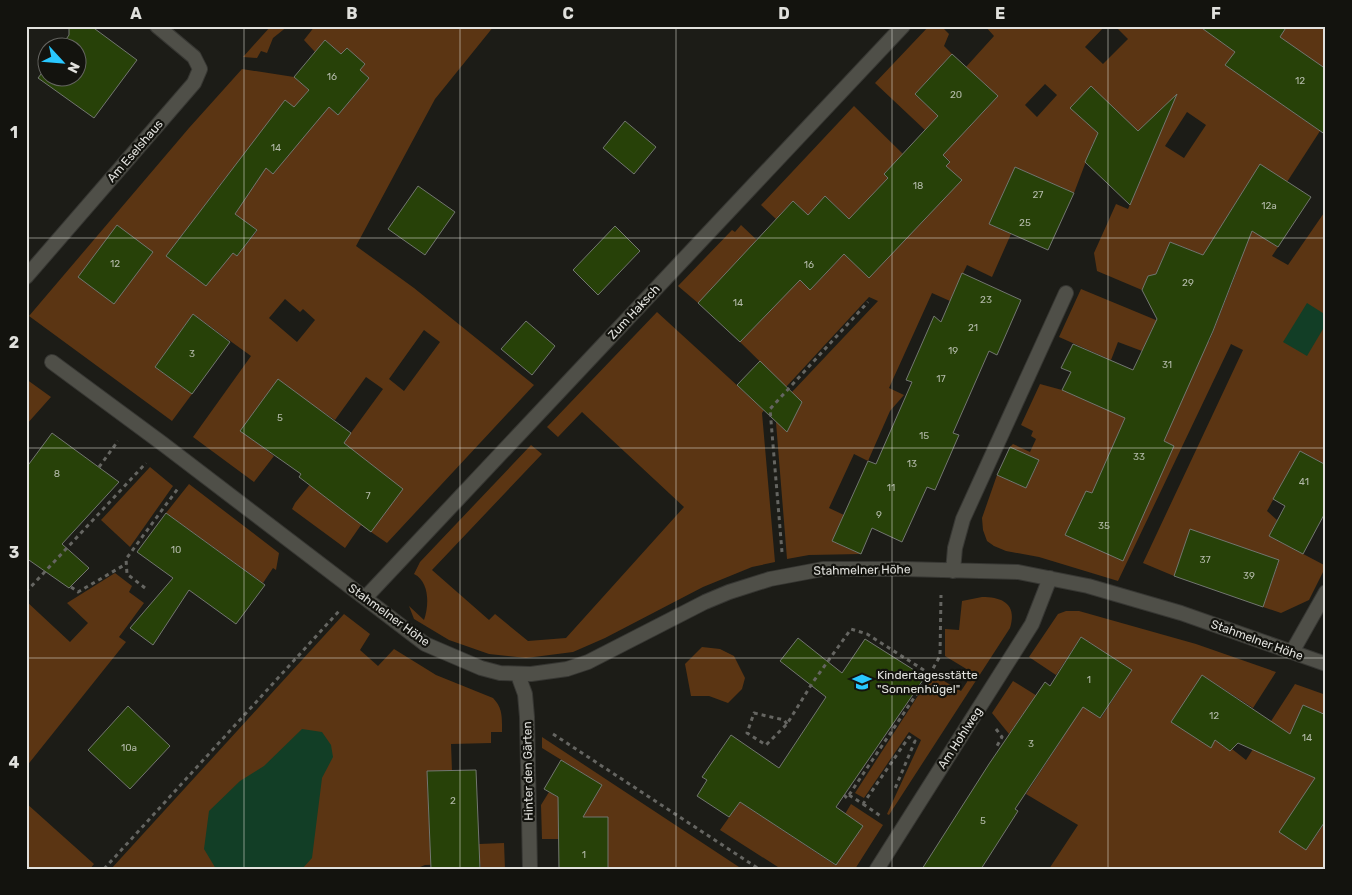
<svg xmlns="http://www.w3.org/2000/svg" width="1352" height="895" font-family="Rubik,sans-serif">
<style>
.green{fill:#5b3513;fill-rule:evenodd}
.water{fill:#123e26}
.building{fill:#274108;stroke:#727670}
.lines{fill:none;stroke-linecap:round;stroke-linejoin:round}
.minor-casing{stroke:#373733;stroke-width:16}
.path{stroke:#656561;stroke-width:3;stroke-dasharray:4 4;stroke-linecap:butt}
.minor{stroke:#4f4f48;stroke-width:14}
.grid{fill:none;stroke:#e1e1dd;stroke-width:1;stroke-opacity:0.55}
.labels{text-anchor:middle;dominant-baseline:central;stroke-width:4.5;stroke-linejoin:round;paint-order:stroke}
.number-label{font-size:10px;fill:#b2b9a8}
.street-label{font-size:12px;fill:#e1e1dd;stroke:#13130e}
.poi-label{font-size:12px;fill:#e1e1dd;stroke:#13130e;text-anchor:start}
.neatline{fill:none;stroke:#e1e1dd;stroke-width:2}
.grid-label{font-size:16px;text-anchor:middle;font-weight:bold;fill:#e1e1dd}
</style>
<rect width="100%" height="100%" fill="#1c1c17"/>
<path class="green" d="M271,26H288L273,38L267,53L261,51L257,58L243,57Z
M315,26H494L435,99L356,246L414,288L534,385L387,543L361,525L345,548L292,509L295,503L345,441L383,389L366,377L335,420L317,408L241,431L274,456L254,482L193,437L251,356L193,314L155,367L192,394L172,421L29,316L189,128L242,69L294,77L338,115L369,78L325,40L315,52L304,40ZM227,176L235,214L257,231L237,256L233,253L215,269L203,284L182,268L177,241L195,219L212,202L209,199ZM285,299L300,312L303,309L315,320L297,342L269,318ZM424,330L440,342L404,391L389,379Z
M929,26H941L949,34L944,46L952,54L915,94L960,136L998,96L966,67L994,36L985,26H1105L1085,47L1103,64L1128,39L1115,26H1199L1230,48L1244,26H1326V69L1296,49L1266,93L1320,131L1287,182L1260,165L1228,215L1278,247L1272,256L1288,265L1326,210V465L1300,451L1267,511L1277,520L1269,536L1326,566L1309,600L1281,613L1263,607L1279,561L1174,576L1143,563L1243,350L1231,344L1118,581L1039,557L1006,551L994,546L987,541L983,530L982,518L997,475L1026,488L1039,461L1010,447L1013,444L1030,452L1036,439L1031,436L1033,431L1021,425L1040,384L1062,390L1094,404L1203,351L1152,329L1142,351L1118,342L1111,360L1059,337L1081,289L1209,342L1237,271L1200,256L1201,254L1170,242L1156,274L1148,276L1142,290L1097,271L1094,253L1116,204L1128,209L1141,179L1112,151L1093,143L1074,193L1015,167L989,224L1011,234L992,277L967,265L950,301L932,293L889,388L904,395L890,411L868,461L854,454L829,508L844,515L832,541L861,554L809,555L787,559L775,410L878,301L869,297L786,387L740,342L777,303H698L678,286L732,230L735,232L741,225L810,290L864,233L826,197L808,215L793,201L776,219L761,205L854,106L903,154L884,174L888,178L874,193L914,230L961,180L946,166L950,161L934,147L926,131L875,83ZM1045,84L1057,95L1037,117L1025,105ZM1071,108L1119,113L1100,135ZM1187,112L1206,125L1184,158L1165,146Z
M657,312L764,410L762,413L775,562L752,567L703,587L605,638L573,652L526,658L489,654L449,640L414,619L409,606L424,620C429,606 430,582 414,574L420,562L531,445L542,454L432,570L489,620L495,614L528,641L566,638L684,507L582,412L558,437L547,427Z
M26,379L51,397L26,425Z
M150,467L173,486L130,547L101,520Z
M189,484L279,553L276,570L273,568L263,583L166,513Z
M115,573L132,586L129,592L144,603L119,637L126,642L26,767V601L70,642L88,623L67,603Z
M982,597C1004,597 1017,605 1010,628L889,815L887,814L921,740L909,732L864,798L855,793L932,674L961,691L973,673L945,656V629L959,630L962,601Z
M1066,611H1079L1196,644L1276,672L1253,708L1202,675L1215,740L1230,751L1232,749L1246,760L1295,684L1326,695V715L1303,705L1278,761L1326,783L1306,850L1326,821V869H1049L1078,825L1026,794L1062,739L1023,714L1009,734L992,713L1013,681L1058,709L1067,696L1101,718L1132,670L1081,637L1056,675L1029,657L1058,614Z
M344,614L370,634L360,650L378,666L394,649L436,675L493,698C503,708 502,718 502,732H491V743L451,744L452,771L427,772L430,846L504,843L505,869H481L480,863L425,865L415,869H111Z
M702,647L720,649L734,656L745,678L742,689L728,703L709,696H691L685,664Z
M542,737L742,869H608V817L559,839H542L541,805L549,792L585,813L602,785L542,748Z
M740,802L835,865L863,826L845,814L851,804L883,825L855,869H781L720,830Z
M26,803L94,864L90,869H26Z"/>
<path class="water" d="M1307,303L1326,315V324L1307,356L1283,342Z
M302,729L322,732L331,745L333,757L322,778L312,858L302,869H216L204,849L209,811L240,781L264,766Z"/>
<path class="building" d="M69,26H91L137,60L94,118L38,78L48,65V78H78V48H60L69,35Z
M1199,26H1287L1280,37L1326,69V135L1225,65L1235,52Z
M325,40L341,54L347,48L365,64L360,70L369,78L338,115L329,107L273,174L266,168L235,214L257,230L237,256L233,253L206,286L166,256L285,100L294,107L309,90L294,77Z
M952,54L998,96L943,155L950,162L946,166L962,180L869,278L844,254L810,290L800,280L740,342L698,303L793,201L808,215L825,196L849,219L888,178L884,174L938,116L915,94Z
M1091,86L1138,131L1177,94L1130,205L1085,162L1098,133L1070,108Z
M625,121L656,147L634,174L603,148Z
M1260,164L1311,197L1278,247L1252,231L1213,331L1164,441L1174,446L1123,561L1065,535L1086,491L1092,493L1125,418L1062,390L1071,372L1061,368L1073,344L1133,370L1157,319L1142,290L1148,276L1156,274L1170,242L1203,255Z
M1015,167L1074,193L1048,250L989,224Z
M418,186L455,212L425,255L388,229Z
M117,225L153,252L114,304L78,277Z
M615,226L640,251L598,295L573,270Z
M962,273L1021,300L997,355L989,351L953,433L959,435L935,490L927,487L902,542L872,528L861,554L832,541L868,461L876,464L912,382L906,380L934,316L941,322Z
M193,314L230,342L192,394L155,367Z
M526,321L555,346L532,375L501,349Z
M760,361L802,402L787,432L737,385Z
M278,379L351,433L344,443L403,489L371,532L299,477L301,474L240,431Z
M52,433L119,482L62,544L89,568L69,588L26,558V468Z
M1010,447L1039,460L1026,488L997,475Z
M1300,451L1326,465V511L1303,554L1269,536L1285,506L1273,499Z
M166,513L265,585L236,624L189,590L153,645L130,628L173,578L137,552Z
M1190,529L1279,560L1263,607L1174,576Z
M1081,637L1132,670L1100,718L1083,707L1015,809L1018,811L981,869H922L989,764L1045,682L1050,686Z
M798,638L842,673L865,639L925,677L836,807L863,826L836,865L740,802L729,817L697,796L707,780L702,777L731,735L779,768L826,697L780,661Z
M1202,675L1290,734L1303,705L1326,715V820L1306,850L1279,832L1315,778L1238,743L1230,751L1215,740L1211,748L1171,722Z
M128,706L170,746L130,789L88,750Z
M561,760L602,785L583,817H608V869H559L558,797L544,789Z
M476,770L480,869H431L427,771Z"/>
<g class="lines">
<g class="minor-casing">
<path id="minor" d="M26,277L194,83L200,69L194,57L157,26
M52,362L163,444L425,644L481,668L500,673L531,674L567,669L588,662L705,602L729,592L770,579L823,569H904L1018,572L1088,586L1181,613L1326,664
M953,571L955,548L963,519L1066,293
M365,598L903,26
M1292,652L1326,592
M518,675L525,694L527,717L530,869
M877,869L1032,624L1050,578"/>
</g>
<path class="path" d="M99,467L118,441
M782,552L770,409L868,302
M71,587L78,592L126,564
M145,588L127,574L126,559L179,487
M26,592L146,463
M787,724L784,720L754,713L747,733L766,745L787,724L813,682L851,629L867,634L930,674
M996,729L1002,737L997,746L1000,748
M553,734L759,869
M844,795L847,798L849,795L930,674L940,656L941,595
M849,795L863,804L909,737L915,741L894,791
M863,804L882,817
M104,869L340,610"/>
<use href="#minor" class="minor"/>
</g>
<path class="grid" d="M244,26V869M460,26V869M676,26V869M892,26V869M1108,26V869M26,238H1326M26,448H1326M26,658H1326"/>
<defs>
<g id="school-bare" transform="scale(1.5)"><path d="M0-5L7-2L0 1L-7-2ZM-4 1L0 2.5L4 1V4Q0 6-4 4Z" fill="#29c8ff" stroke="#13130e" stroke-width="2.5" paint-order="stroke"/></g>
</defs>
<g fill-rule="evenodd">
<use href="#school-bare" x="862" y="682"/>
</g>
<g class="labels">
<g class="number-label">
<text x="332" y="77">16</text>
<text x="1300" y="81">12</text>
<text x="956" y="95">20</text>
<text x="276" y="148">14</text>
<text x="918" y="186">18</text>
<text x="1038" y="195">27</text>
<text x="1269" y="206">12a</text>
<text x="1025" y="223">25</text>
<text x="115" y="264">12</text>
<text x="809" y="265">16</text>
<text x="1188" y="283">29</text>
<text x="986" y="300">23</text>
<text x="738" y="303">14</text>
<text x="973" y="328">21</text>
<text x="953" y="351">19</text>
<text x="192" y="354">3</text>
<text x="1167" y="365">31</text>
<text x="941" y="379">17</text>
<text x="280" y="418">5</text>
<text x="924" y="436">15</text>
<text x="1139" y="457">33</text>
<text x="912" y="464">13</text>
<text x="57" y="474">8</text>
<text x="1304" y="482">41</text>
<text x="891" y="488">11</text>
<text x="368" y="496">7</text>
<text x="879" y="515">9</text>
<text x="1104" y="526">35</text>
<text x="176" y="550">10</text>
<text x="1205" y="560">37</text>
<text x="1249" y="576">39</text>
<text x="1089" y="680">1</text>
<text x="1214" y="716">12</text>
<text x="1307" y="738">14</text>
<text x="1031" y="744">3</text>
<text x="129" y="748">10a</text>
<text x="453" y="801">2</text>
<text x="983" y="821">5</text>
<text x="584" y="855">1</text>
</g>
<g class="street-label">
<text transform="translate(135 151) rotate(-49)">Am Eselshaus</text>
<text transform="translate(634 312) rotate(-47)">Zum Haksch</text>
<text transform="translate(862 570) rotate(-1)">Stahmelner Höhe</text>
<text transform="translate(389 615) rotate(36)">Stahmelner Höhe</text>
<text transform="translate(1257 640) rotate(20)">Stahmelner Höhe</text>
<text transform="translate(960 738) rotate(-57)">Am Hohlweg</text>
<text transform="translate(528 771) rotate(-91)">Hinter den Gärten</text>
</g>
<g class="poi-label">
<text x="877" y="675">Kindertagesstätte<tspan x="877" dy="14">"Sonnenhügel"</tspan></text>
</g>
</g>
<rect width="1352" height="895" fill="none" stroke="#13130e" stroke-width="55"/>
<g transform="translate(62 62) rotate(116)"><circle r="24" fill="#13130e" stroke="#656561"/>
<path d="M0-4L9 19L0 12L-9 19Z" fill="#29c8ff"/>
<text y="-8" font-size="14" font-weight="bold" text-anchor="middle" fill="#e1e1dd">N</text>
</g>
<rect x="28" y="28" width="1296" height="840" class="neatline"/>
<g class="grid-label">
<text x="136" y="19">A</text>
<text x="352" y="19">B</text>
<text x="568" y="19">C</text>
<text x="784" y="19">D</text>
<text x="1000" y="19">E</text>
<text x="1216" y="19">F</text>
<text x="14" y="138">1</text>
<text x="14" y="348">2</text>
<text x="14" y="558">3</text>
<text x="14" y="768">4</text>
</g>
</svg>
